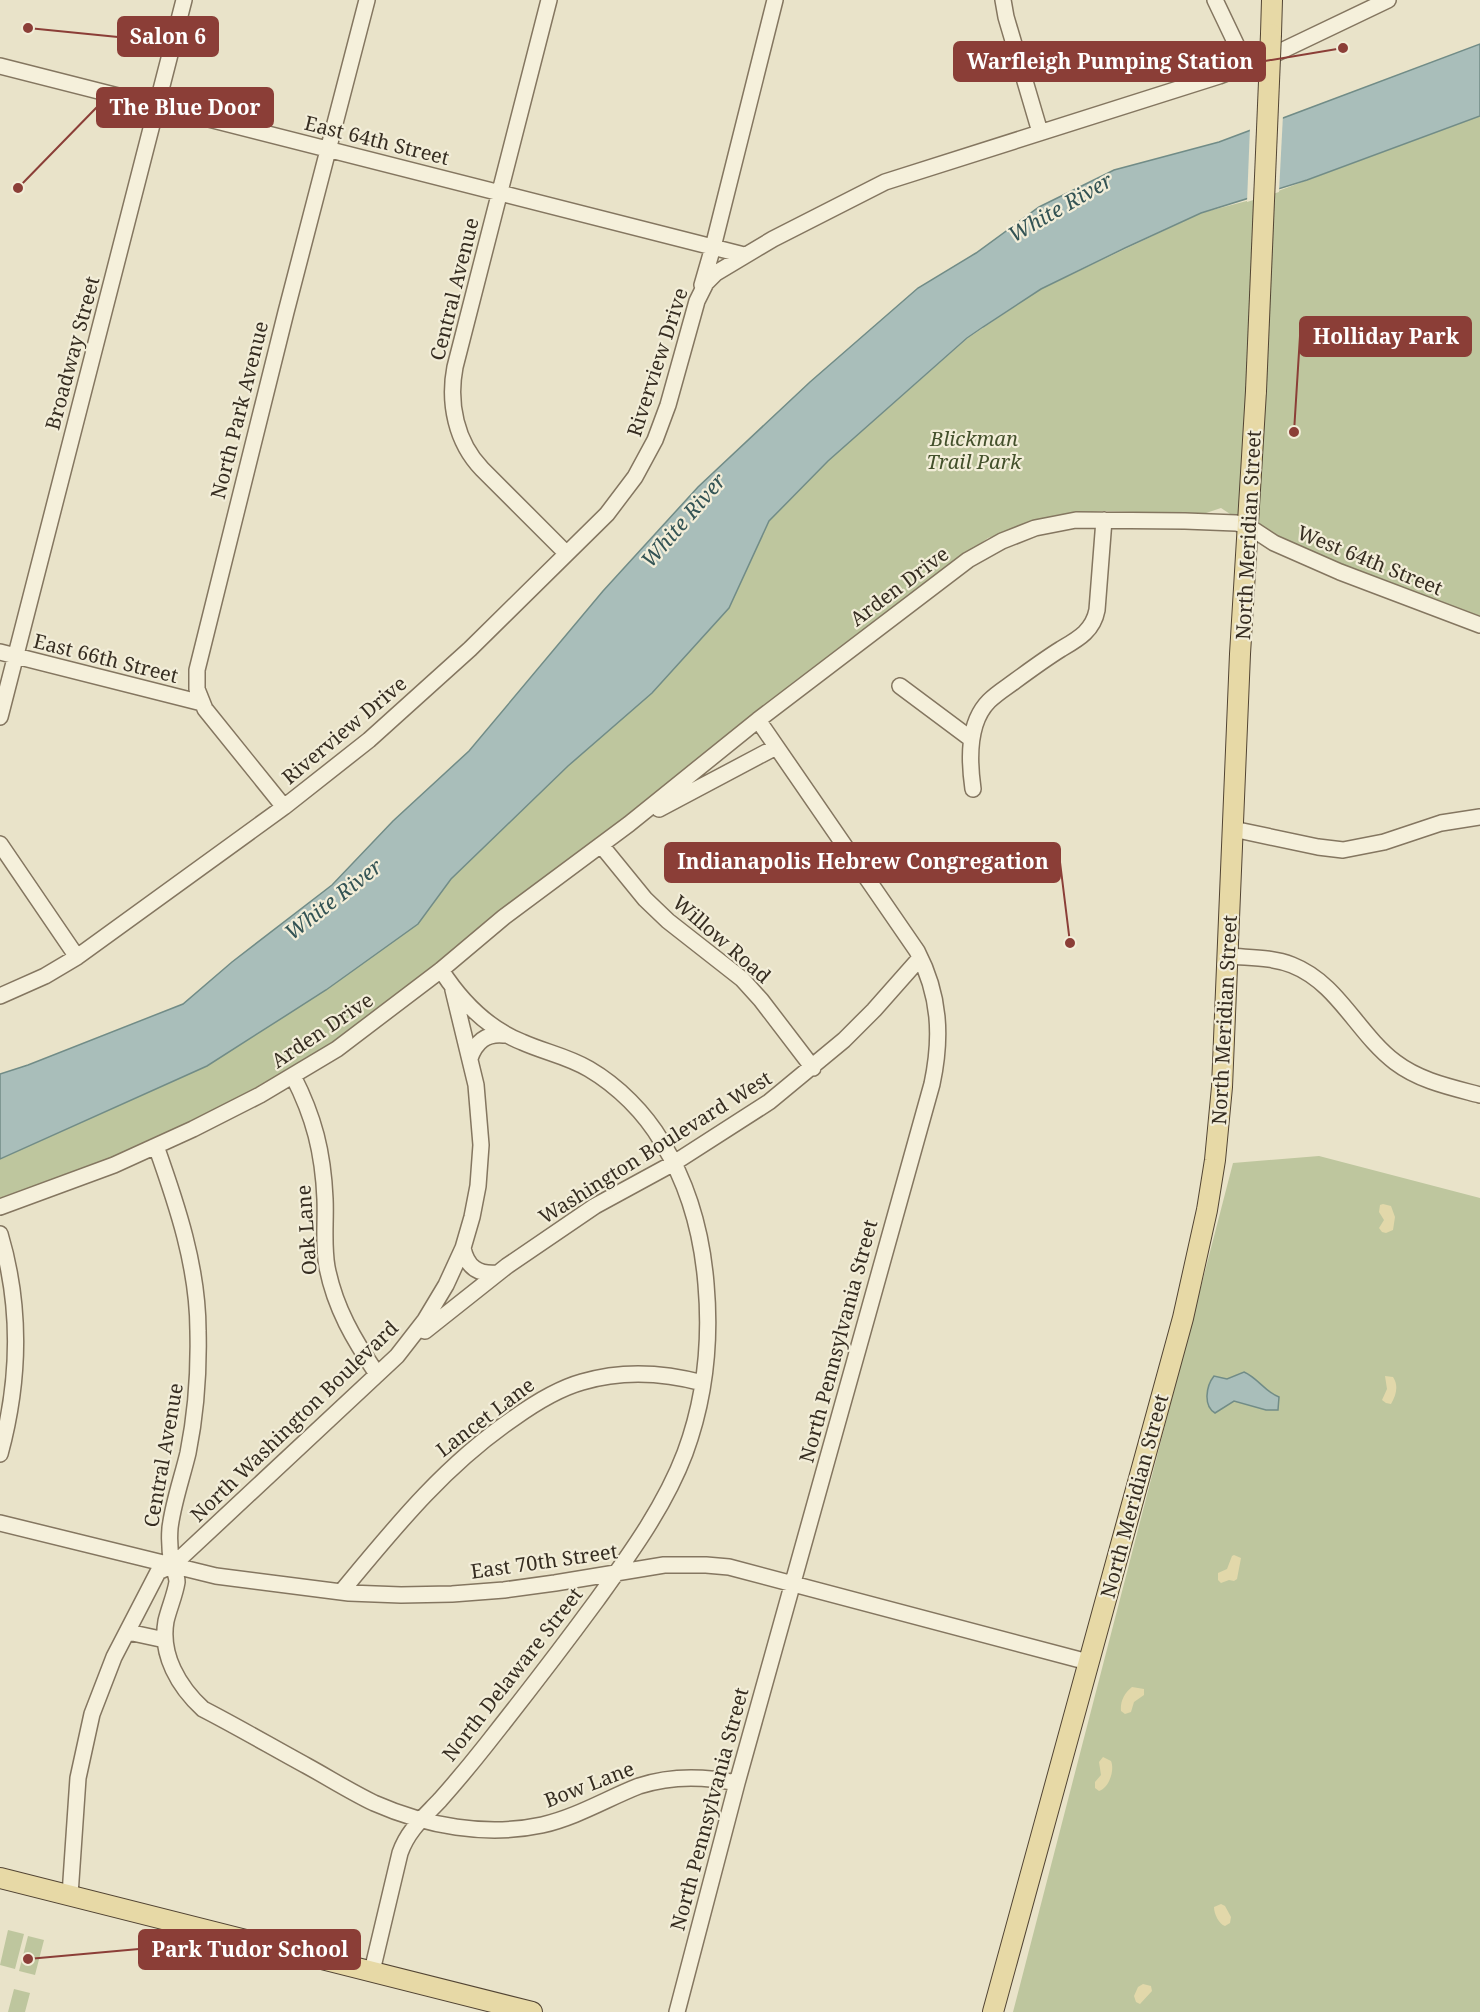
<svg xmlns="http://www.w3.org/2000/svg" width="1480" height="2012" font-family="'Noto Serif',serif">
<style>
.green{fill:#bec69e}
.sand{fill:#e2d8aa}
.water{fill:#a9beba;stroke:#718c87;stroke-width:1.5}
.pier{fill:#e9e3c9}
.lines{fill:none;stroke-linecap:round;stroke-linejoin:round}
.minor-casing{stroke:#847660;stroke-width:18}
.major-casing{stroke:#524433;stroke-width:22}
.minor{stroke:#f5f0db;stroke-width:15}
.major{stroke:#e7d9a6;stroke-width:20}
.major-bridge-casing{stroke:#524433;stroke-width:22;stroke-linecap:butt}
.major-bridge{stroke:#e7d9a6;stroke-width:20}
.labels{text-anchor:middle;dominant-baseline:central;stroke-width:4.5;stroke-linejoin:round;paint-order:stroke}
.street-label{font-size:20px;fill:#362d21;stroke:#f2edd8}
.park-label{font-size:20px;font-style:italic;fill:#43502b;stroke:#f2edd8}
.water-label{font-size:21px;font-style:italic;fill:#335354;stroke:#f2edd8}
.leader{fill:none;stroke:#8b3e37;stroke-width:2}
.callout-dot{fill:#8b3e37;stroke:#f2edd8;stroke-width:2}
.callout{fill:#8b3e37;stroke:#8b3e37;stroke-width:2}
.callout-label{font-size:21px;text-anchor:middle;font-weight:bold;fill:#fff}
</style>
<rect width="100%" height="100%" fill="#e9e3c9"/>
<path class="green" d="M1480,116V624L1248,526L1221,508L1203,514L1104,511L1056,515L988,538L948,567L639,809L545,880L525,891L365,1022L307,1062L243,1099L125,1155L0,1198V1159L207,1066L326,990L418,924L451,879L568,766L652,693L729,608L769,521L828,461L968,338L1041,289L1201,213L1262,197Z
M1319,1156L1480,1198V2012H1013L1233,1163Z
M8,1930L24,1934L15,1969L0,1965Z
M28,1936L44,1940L35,1975L19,1971Z
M14,1989L30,1993L25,2012H8Z"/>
<path class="sand" d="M1383,1204L1391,1206L1395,1217L1393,1230L1386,1233L1382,1232L1379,1228L1384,1220L1379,1212L1380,1205Z
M1385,1376L1393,1377C1399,1386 1396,1395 1391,1404L1386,1403L1382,1400L1387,1389Z
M1234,1555L1241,1558L1237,1579L1234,1581L1229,1580L1221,1583L1218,1580V1573L1227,1569L1232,1556Z
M1132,1687L1144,1689V1695L1134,1702L1131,1712L1125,1714L1121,1711C1120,1702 1124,1693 1132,1687Z
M1103,1757L1111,1761C1115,1770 1109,1788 1099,1791L1095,1788V1782L1101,1775L1099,1762Z
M1221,1904L1225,1906L1231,1917L1230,1923L1225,1926C1219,1924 1214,1914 1214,1907Z
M1143,1984L1151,1986L1152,1991L1140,2004L1136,2002L1134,1996L1138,1987Z"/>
<path class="water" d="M1480,44V116L1307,180L1201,213L1125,248L1041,289L983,327L967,338L828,461L769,521L729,608L652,693L568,766L451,879L418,924L326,990L207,1066L0,1159V1074L28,1065L183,1004L232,962L332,885L393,821L469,751L603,591L698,487L810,382L918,288L976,253L1039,207L1114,170L1219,142Z
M1244,1372C1258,1378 1265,1392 1279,1397L1278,1410H1266L1234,1401L1215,1413C1203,1406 1206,1386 1214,1376L1227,1379Z"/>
<path class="pier" d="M1283,115L1279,192L1247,202L1250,127Z"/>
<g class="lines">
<g class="minor-casing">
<path id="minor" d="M549,0L455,367C448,403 456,442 482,469L566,553
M1003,0L1006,17L1040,132
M1215,0L1246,65
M0,66L744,255
M702,285L713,247L775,0
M0,652L202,703
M900,686L971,739
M0,717L184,0
M973,789C969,761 967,723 989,701C997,693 1007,687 1015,681C1030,670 1045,659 1061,649C1078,639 1093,631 1097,610L1104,520
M284,807L205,709L197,689V670L286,312L367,0
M659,809L776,747
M1233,829L1318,847L1343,850L1384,842L1441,823L1480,817
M0,844L77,957
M601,845L645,899L668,921L742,979L761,1000L813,1068
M1229,956C1250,958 1272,957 1292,965C1338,983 1357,1033 1395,1062C1420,1081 1450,1087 1480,1095
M0,996L45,976L77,957L284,807L369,740L470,649L607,514L635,477L655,440L668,405L697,301L706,283L716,273L773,239L885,182L1219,76L1273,55L1388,0
M470,1058C476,1042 486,1033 504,1035
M293,1076C314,1117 323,1152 325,1199C326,1222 323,1244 327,1267C335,1308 354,1340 377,1374
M156,1146C177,1205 198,1267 198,1331C199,1372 196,1413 188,1453C182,1478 173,1503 170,1528C169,1540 170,1553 172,1564C174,1570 177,1576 177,1582C175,1595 169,1608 166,1621C160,1655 179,1687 203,1709C238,1727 272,1747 307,1766C329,1778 351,1792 374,1803C426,1826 486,1837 542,1825C577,1817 606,1799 639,1786C672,1775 704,1776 737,1783
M0,1207L114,1165L193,1129L260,1095L337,1049L441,970L504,917L629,824L758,720L968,560L1002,541L1035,528L1076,520L1185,521L1236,523L1248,526L1274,543L1340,572L1480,625
M0,1234C22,1308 20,1380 0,1454
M463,1248C467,1267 478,1275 498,1273
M425,1331L507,1266L595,1206L674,1163L769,1102L844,1040L874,1010L920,958
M0,1523L216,1576L349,1593L401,1595L452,1594L504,1590L555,1583L664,1565H706L729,1567L1088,1662
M342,1591C395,1527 444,1466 514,1418C535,1403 557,1389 582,1382C622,1370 662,1372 703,1383
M128,1632L165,1640
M70,1895L78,1778L92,1714L114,1657L158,1572L173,1565L397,1356L425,1320L446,1285L463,1248L472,1217L478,1186L481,1145L476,1085L453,990
M372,1971L400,1853C408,1830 424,1817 440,1800C456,1782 471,1764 486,1745C524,1697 561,1649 597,1600C630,1554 665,1506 685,1453C705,1399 711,1341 706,1284C702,1235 688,1184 662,1142C645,1113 618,1086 589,1069C567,1056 544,1052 522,1042C487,1028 461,1001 441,970
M677,2012L737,1783L932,1084C942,1037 940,995 917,951L758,720"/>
</g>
<g class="major-casing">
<path id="major" d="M1271,34L1272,0
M0,1878L532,2012
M993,2012L1183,1318L1207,1210L1215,1160L1222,1087L1240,654L1256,391"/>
</g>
<use href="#minor" class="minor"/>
<use href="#major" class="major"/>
<g class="major-bridge-casing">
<path id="major-bridge" d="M1256,391L1271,34"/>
</g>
<use href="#major-bridge" class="major-bridge"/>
</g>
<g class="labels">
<g class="street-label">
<text transform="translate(377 140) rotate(14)">East 64th Street</text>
<text transform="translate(454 289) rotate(-76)">Central Avenue</text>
<text transform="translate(72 353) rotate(-75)">Broadway Street</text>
<text transform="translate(657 362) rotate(-72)">Riverview Drive</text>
<text transform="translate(239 410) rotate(-76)">North Park Avenue</text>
<text transform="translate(1248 535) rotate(-87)">North Meridian Street</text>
<text transform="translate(1370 560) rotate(22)">West 64th Street</text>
<text transform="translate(899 586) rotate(-37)">Arden Drive</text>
<text transform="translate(106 658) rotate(14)">East 66th Street</text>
<text transform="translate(344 730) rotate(-40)">Riverview Drive</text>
<text transform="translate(722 939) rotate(41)">Willow Road</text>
<text transform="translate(1224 1020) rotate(-87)">North Meridian Street</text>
<text transform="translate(322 1030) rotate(-34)">Arden Drive</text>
<text transform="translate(655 1147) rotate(-32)">Washington Boulevard West</text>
<text transform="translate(306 1230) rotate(-94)">Oak Lane</text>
<text transform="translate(838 1341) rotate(-75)">North Pennsylvania Street</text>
<text transform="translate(485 1417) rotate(-37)">Lancet Lane</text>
<text transform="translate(294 1421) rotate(-44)">North Washington Boulevard</text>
<text transform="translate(163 1455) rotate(-80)">Central Avenue</text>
<text transform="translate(1134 1496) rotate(-75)">North Meridian Street</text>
<text transform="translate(544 1561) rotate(-8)">East 70th Street</text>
<text transform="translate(512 1674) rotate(-52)">North Delaware Street</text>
<text transform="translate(589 1784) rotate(-21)">Bow Lane</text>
<text transform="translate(709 1809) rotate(-75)">North Pennsylvania Street</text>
</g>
<g class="park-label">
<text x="974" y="438">Blickman<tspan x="974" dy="23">Trail Park</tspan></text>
</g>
<g class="water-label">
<text transform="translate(1060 207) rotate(-30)">White River</text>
<text transform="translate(683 520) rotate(-49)">White River</text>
<text transform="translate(333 899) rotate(-38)">White River</text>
</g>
</g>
<path class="leader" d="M28 28L118 37M1343 48L1265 61M18 188L97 107M1294 432L1300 336M1070 943L1060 862M28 1959L139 1949"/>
<g class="callout-dot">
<circle cx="28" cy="28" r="6"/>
<circle cx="1343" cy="48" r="6"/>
<circle cx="18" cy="188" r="6"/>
<circle cx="1294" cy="432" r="6"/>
<circle cx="1070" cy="943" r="6"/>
<circle cx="28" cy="1959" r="6"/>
</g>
<g class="callout">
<rect x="118" y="17" width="100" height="39" rx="6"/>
<rect x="954" y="42" width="311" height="39" rx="6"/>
<rect x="97" y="88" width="176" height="39" rx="6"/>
<rect x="1300" y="317" width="171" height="39" rx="6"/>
<rect x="665" y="843" width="395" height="39" rx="6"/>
<rect x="139" y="1930" width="221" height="39" rx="6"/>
</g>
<g class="callout-label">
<text x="168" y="44">Salon 6</text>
<text x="1110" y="69">Warfleigh Pumping Station</text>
<text x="185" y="115">The Blue Door</text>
<text x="1386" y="344">Holliday Park</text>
<text x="863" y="869">Indianapolis Hebrew Congregation</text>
<text x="250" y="1957">Park Tudor School</text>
</g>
</svg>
